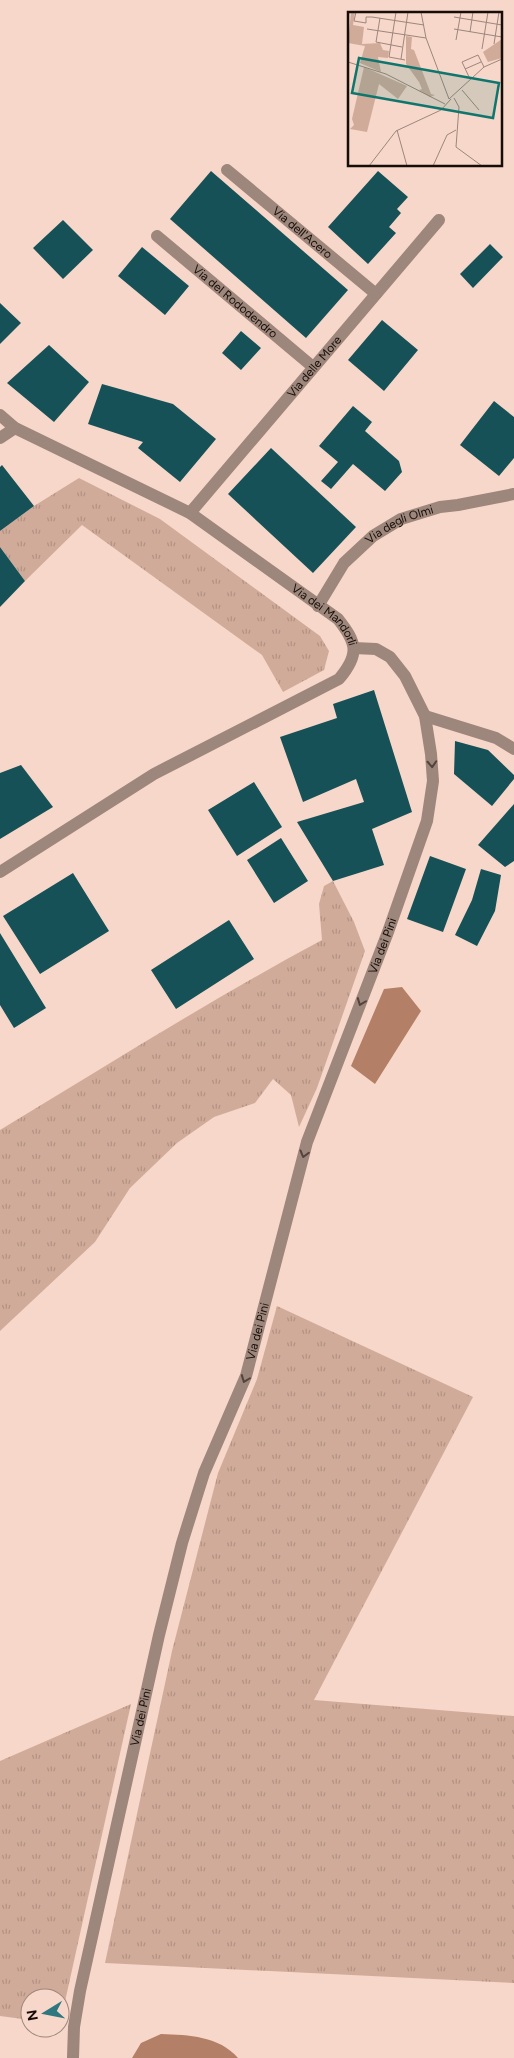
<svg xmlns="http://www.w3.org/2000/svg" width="514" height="2058" font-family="Figtree,sans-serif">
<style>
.grass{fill:url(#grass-tufts)}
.water{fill:#b37f66}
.building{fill:#175158}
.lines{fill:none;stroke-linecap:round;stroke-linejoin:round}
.minor{stroke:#9d867b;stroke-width:12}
.oneway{stroke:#53433c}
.labels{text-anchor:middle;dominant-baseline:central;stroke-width:5;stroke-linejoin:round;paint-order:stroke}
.street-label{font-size:12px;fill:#170d08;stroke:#f7d7c9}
.inset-road{fill:none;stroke:#9d867c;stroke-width:1}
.view{fill:#0f766e;fill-opacity:0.15;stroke:#0f766e;stroke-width:2.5}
.inset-edge{fill:none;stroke:#170d08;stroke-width:2.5}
</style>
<defs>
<pattern id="grass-tufts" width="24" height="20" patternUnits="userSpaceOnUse" patternTransform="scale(1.25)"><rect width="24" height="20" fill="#d1ab9a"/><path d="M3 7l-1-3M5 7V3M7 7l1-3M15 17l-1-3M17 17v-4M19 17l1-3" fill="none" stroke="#b39283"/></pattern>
</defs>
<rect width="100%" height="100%" fill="#f7d7c9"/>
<path class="grass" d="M79,478L160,519L320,636L329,651L324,670L283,692L262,655L82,525L25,581L0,547V531L34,506Z
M333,881L354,922L365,951L317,1088L299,1127L291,1095L273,1079L255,1103L214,1117L177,1143L130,1188L95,1242L0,1331V1130C106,1066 212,999 322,940L319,904L324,886Z
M277,1306L473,1397L314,1700L514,1716V1983L105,1963L172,1651L218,1473L257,1379Z
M131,1704L60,2024V1998H30V2020L0,2016V1761Z"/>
<path class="water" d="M402,987L421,1011L375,1084L351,1066L384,989Z
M161,2034C189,2035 219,2036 238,2058H132L141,2043Z"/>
<path class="building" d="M211,171L348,290L306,338L170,219Z
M378,171L408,197L397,209L401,213L389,227L396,233L368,264L328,227Z
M63,220L93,250L63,279L33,248Z
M490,244L503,257L473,288L460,274Z
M142,247L189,286L165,315L118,276Z
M0,303L21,323L0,344Z
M382,320L418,350L384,391L348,360Z
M241,331L261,348L241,370L222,353Z
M49,345L89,382L54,422L7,383Z
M102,384L173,404L216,439L180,482L138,448L143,442L88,424Z
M494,401L514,417V458L499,476L460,445Z
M353,406L372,422L365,431L399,461L402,472L385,491L353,464L331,489L321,481L338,462L319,446Z
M271,448L356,527L313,573L228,494Z
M2,465L34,506L0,531V467Z
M0,547L25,581L0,607Z
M374,690L412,812L372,829L384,865L333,881L297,822L364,802L356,779L303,802L280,737L337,718L333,704Z
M455,741L488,750L514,775V779L492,806L454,774Z
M21,765L53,807L0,839V773Z
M254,782L282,827L237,856L208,810Z
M514,804V861L505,867L478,845Z
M281,838L308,881L274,903L247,860Z
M430,856L466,869L443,932L407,919Z
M481,869L501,875L495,911L477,946L455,935L472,900Z
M73,873L109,931L40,974L3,916Z
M229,920L254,959L176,1009L151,970Z
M0,933L46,1008L14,1028L0,1005Z"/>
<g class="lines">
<g class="minor">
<path id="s1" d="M227,170L376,294"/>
<path id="s2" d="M157,236L313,367"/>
<path id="s3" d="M0,415L15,428L190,513L338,619C357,643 360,654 339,679L154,774L0,872"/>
<path d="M0,438L15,428"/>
<path id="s4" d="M190,513L439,220"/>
<path id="s5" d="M318,606L344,563L373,536L401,519L440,507L458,505L514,494"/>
<path d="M425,716L496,738L514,749"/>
<path id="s6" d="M73,2058L74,2027L80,1991L159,1635L182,1543L204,1473L246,1376L307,1142L388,932L427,821L433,781L431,754L425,716L405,676L390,657L376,649L354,648"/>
</g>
</g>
<defs><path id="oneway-chevron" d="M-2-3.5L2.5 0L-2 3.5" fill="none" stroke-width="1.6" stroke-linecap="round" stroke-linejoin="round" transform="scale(1.25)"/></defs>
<g class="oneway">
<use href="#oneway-chevron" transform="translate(432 764) rotate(87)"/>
<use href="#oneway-chevron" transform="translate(361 1002) rotate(111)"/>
<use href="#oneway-chevron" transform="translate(304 1154) rotate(105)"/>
<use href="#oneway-chevron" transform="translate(245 1379) rotate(111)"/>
</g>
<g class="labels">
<g class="street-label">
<text stroke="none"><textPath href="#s1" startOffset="98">Via dell'Acero</textPath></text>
<text stroke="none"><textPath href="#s2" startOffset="102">Via del Rododendro</textPath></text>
<text stroke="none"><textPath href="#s4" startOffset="192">Via delle More</textPath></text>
<text stroke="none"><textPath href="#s5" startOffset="119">Via degli Olmi</textPath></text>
<text stroke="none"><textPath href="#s3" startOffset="384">Via dei Mandorli</textPath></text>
<text stroke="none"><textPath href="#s6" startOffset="1158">Via dei Pini</textPath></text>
<text stroke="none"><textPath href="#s6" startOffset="752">Via dei Pini</textPath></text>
<text stroke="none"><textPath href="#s6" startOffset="348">Via dei Pini</textPath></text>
</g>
</g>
<g transform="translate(348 12)">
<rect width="154" height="154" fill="#f7d7c9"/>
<path d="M3,0H7L5,13L16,15L14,32L32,31L35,38L41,39L40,46L30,45L33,60L12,51L17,34L0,31ZM58,24L64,25L63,37L66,38L83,82L87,83L82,85L71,78L74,77L71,70L58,52ZM154,27V46L140,50L135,40ZM16,55L59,74L50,87L31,72L19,120L2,117L6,113L4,107Z" fill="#d1ab9a"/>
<path class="inset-road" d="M8,0L6,9L18,11V5H24L76,13M48,0L41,45L57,48M73,0L78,26L101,87L136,55L154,47M106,5L154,13M32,6L28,30L54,35M19,17L78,26M106,17L154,25M122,20L125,0M108,28L113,0M146,32L151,0M134,37L140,0M53,47L60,0M0,50L38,62L97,92M117,57L133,50M122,67L114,50L130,43L136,55M114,78L131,98M106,86L111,95L108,135L134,154M49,118L59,154M21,154L48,119L93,98L103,87M85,154L99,123L108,118"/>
<path class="view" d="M11,46L151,71L145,106L4,81Z"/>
<rect width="154" height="154" class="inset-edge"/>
</g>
<g transform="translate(45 2013) rotate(260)"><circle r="24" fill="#f7d7c9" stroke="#9d867c"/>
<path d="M0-4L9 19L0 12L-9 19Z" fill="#2f7780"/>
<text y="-8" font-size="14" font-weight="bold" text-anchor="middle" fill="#170d08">N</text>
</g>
</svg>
